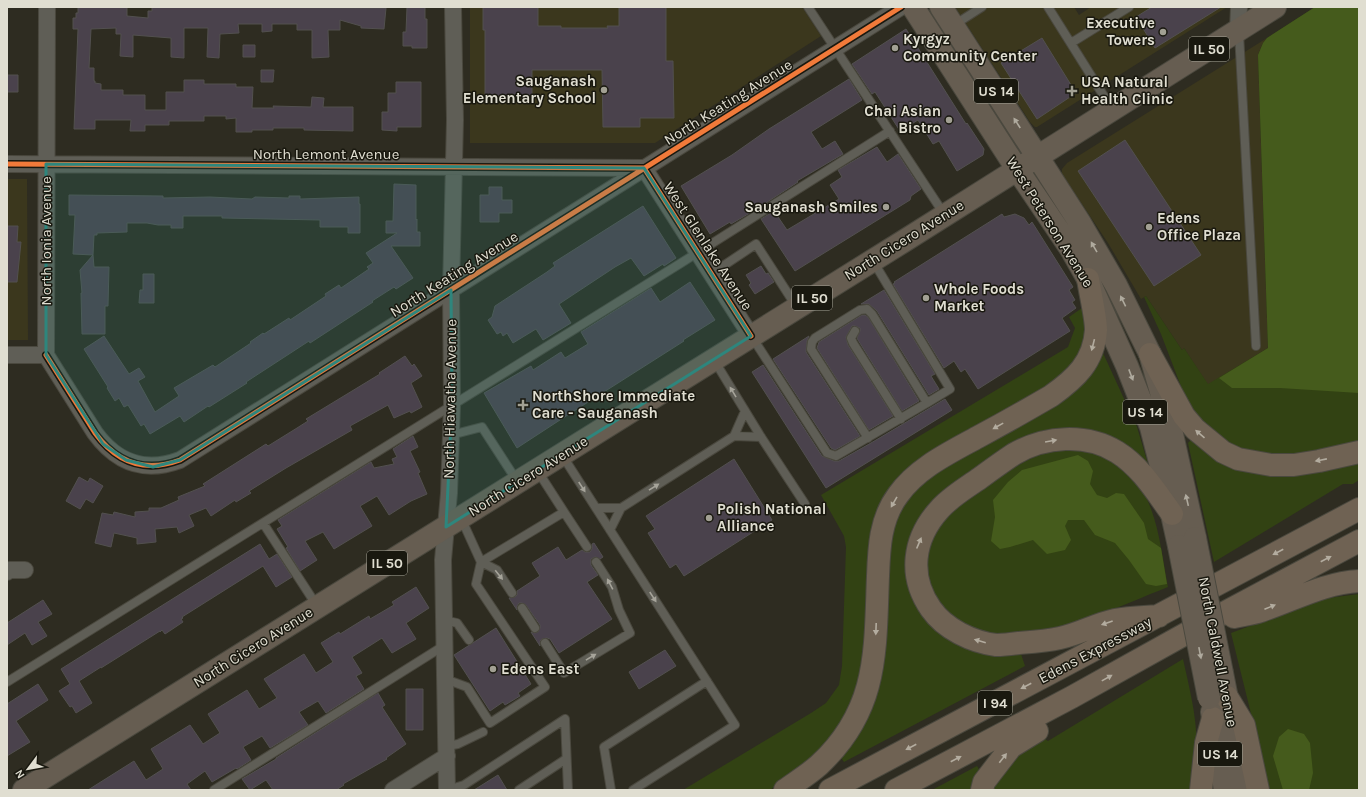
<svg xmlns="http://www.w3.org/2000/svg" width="1366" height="797" font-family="Karla,sans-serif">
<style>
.built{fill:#3b371d}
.green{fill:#324213}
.forest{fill:#455b1c}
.building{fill:#4a424c;stroke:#52504f}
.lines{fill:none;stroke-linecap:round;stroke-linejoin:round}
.lane-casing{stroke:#4a483e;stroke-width:10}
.street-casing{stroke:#4a483e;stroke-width:18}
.primary-casing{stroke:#4a483e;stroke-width:24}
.highway-casing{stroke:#4a483e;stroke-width:24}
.lane{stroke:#5f5e56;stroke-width:8}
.street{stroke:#5f5e56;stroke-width:16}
.primary{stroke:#665d51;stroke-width:22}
.highway{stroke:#6f6253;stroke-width:22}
.primary-bridge-casing{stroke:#4a483e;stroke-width:24;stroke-linecap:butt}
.primary-bridge{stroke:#665d51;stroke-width:22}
.cycleway-casing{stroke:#19180f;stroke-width:8}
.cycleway{stroke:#f17a3a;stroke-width:5}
.oneway{fill:#afaa9e}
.oneway2{fill:#b3ac9f}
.oneway3{fill:#a6a49a}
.marked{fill:#2e867d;fill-opacity:0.2;stroke:#2e867d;stroke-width:3;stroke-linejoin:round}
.poi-dot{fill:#a2a093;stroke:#19180f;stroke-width:1.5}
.labels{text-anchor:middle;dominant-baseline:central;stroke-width:3;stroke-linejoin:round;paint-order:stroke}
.shield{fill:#19180f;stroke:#a4a397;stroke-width:1}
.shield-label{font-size:14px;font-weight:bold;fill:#e0ded1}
.poi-label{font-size:15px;font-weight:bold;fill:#e0ded1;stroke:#19180f;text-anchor:start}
.street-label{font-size:15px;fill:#e0ded1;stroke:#19180f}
</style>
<rect width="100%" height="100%" fill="#2e2c21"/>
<path class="built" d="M470,7H802L821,36L655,143H470Z
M955,7H1074L1079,15L1091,7H1227L1037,127H1035L1030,122Z
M1267,38L1263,43L1258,55L1268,348L1208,385L1184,348L1182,350L1146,296L1141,299L1108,243L1062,174V169L1067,163Z
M7,179H27L28,340H7Z"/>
<path class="green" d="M1315,7H1359V442L1343,446L1279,457L1242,450L1219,441L1187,402L1161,334L1144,297L1146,296L1182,350L1184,348L1208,384L1268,348L1258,55L1263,43L1267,38Z
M1082,308C1086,322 1085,333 1082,347L1085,349L1062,379L900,480L867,649L850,712L817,755L770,790H683L811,713L826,703L839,685L842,666L846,547L844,536L821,495L1068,347L1075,328L1069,317Z
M1099,352L1103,353L1137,427L1148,464L1147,466L1078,432L927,512L922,611L1021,654L1025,666L844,762L839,755L857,734L885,551L903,501L931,477L995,439Z
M1192,439L1208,453L1359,460V480L1353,484H1343L1214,562L1188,443Z
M1094,450C1105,457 1119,464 1128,472C1157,498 1161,551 1168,587C1112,609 1053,639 991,634C980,633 956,622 947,615C944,612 941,606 939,602C936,598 932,594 931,589C923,568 927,541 941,523C952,509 969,500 984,489C1004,474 1024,459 1049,452C1060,449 1082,451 1094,450Z
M1359,594V790H1270L1231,633L1287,612L1328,598Z
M1183,659C1190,691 1199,724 1196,757C1195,768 1192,779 1190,790H992C1000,768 1024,749 1045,739L1048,741Z
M977,766L979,769L971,790H932Z"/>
<path class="forest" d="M1315,7H1359V393L1280,388H1232L1219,378L1268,348L1258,55L1263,43L1267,38Z
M1078,455L1088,461L1093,471L1090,484L1097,495L1107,498L1116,493L1124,494L1144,523L1148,539L1161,548L1167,584L1156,586L1146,584L1129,560L1115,543L1095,535L1084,520H1068L1065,526L1071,540L1065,550L1047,554L1033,540L1010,547L1000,549L991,541L995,517L993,500L1008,482L1022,470Z
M1288,729L1304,734L1310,743L1313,773L1309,790H1283L1273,756L1279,737Z"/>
<path class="building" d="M78,7H127V16L148,18V11H152V7L386,8L384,29L361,28V26L340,20V30H328L329,57L312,58V30H297V24H272V31L262,32V24H238L239,33L220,34L219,58L207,57L208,28H184V58L171,57V38L133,35V57L120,56L121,34H116V28L91,29L89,68H94V81H95V83L101,84V90H123V95H145V110H166V92H184V80H204V84H236V87H253L252,108H274L273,106L311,107L312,97L324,98L323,107H353V131L304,130V128H273V130H252V132H236V118L226,119V116H204V121H169V125H145V131H130L131,120H95V129H74L78,29H73V18H76V13H78Z
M407,7H425V19H427V48H412V46H403V32H406Z
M483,7H538V26H561V28H608L607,26H619V7H666V61H673L674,118H640V127H603L602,70H532V95L485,96V30H483Z
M1152,7H1221L1155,48L1136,17Z
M906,29L966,124L967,123L984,149L983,155L957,171L939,141L933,144L918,120L900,131L875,92L872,94L852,64Z
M1042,38L1076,93L1037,119L1001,63Z
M243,45H255V57H243Z
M261,70H274L273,82H261Z
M7,75H18V92H7Z
M849,79L862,100L811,132L822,149L835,141L843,154L797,181L798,182L755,210L731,224L730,222L710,234L681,186L732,155L769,129Z
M396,82H421V127H397V131L382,130V112H388V93H396Z
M1125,140L1201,255L1154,286L1078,171Z
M877,147L887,162L898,154L921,189L911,196L910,200L795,271L761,219L774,211L787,230L839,199L830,185L842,177L838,170Z
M394,184L416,185V220L417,219V232H420V246H391L413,278L396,289L394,287L372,301L373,302L310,343L309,341L246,382L247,383L209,407L208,406L184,422L180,416L150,434L144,424L141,426L128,405L124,407L119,398L115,401L107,388L108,387L84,349L104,336L129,374L139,368L145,377L138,381L155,412L179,396L174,388L213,365L215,367L251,343L250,342L263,333L264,334L289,318L290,320L326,296L325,294L339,285L341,288L369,269L367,267L373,263L366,253L397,233H386V221H393Z
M489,187H502V200H512V213H499V222H480V195H489Z
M69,195L163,196V198L210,197L252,199L255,197L289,198V196H300V199L359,197V204H360V233H348V227H320V220L222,218V216H183V228H171V225H158L147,223H127V232L97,233V235H94L93,255L73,254L75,215H69Z
M643,206L676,258L664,266L663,264L644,276L631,258L615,267L559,304L571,323L543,340L536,329L513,343L507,333L503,336L501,332L497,334L488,320L492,317L495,306L547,272L555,266L553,263Z
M1002,214L1004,217L1015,214L1024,218L1029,225L1032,222L1073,287L1069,290L1075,300L1072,302L1076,308L1062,318L1070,331L978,389L965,369L961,372L954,361L944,368L893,284L895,283L894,282Z
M7,226H18L17,242H21L17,282H7Z
M93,255L94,267H109L108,306H105V334H82L81,293H82L80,270Z
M761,266L766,274L768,273L774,282L755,294L749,285L751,283L746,275Z
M143,274H154V303H139L140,290H143Z
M690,282L715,320L683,340L684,341L563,418L517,448L484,393L531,366L533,370L561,352L565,358L588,344L581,332L651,288L660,302Z
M884,290L935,374L931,376L939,389L929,395L877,311L869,304H861Z
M862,315H865L868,317L919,401L902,411L858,340L857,338L860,331V328L855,326H852L846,337L848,345L893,416L869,430L817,348L819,342Z
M809,336L807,341L806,352L860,436L835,450L831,448L773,359Z
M405,356L412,366L414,364L422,376L411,383L422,407L411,413L410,411L394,418L388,405L350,426L352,430L286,468L249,491L251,493L236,502L235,500L211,516L206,508L189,515L194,526L179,533L177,527L155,529L156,542L137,544V538L114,533L111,547L95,543L102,513L113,515L114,512L135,517V512L149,511V508H161L179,500L178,497L205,486L203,484L266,444L268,446L297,428L308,421L306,419L380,374L379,373Z
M763,365L822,456L834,461H839L871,443L945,399L952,410L826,488L752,372Z
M413,436L418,447L410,451L420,472L418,473L427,494L411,501L389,515L377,496L360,506L372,526L334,549L323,532L305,541L317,560L300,571L286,548L288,547L277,529L282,526L278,520L371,462L374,468L394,464L392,459L397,457L393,449Z
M734,459L772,520L684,576L676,564L670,568L648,533L655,529L646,516Z
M79,477L88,482L90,478L103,486L93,503L86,499L80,509L66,501Z
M594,543L603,557L600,559L595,557L591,559V565L598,575L587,582L612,619L559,653L550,639L547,638L542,639L540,641V646L531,632L535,633L538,632L540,628V625L526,605L522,603H519L517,606V610L509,598L515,597L517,595V591L540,576L532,563L558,547L566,560L582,550L585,552H590L592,549V544Z
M260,544L269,559L277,554L292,577L276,587L263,566L182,617L183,618L181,619L183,622L165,634L162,630L160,632V631L101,668V667L79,681L92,703L76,713L72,706L70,707L59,691L70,684L61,669Z
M416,587L429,608L406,623L416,639L392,653L382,638L352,657L362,673L356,676L364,689L326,713L318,701L299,712L308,725L270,748L262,736L243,747L251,760L237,769L236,768L212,782L205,771L187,784L191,790H88L134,761L146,780L163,769L151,749L190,725L203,744L220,733L208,714L247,690L259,709L277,698L264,679L304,654L316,673L333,662L321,643L339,632L340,634L369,616L370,619L394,605L392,602Z
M43,600L52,614L38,622L47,636L32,645L25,633L7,645V623Z
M496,628L531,684L518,693L520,696L505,705L503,702L490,711L454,655Z
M665,650L676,666L639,689L629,672Z
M38,684L48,700L16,721L30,742L7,756V704Z
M406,689H423V730H406Z
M378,693L385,705L382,707L406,744L386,758L387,759L343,784L344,785L336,790H273L266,780L250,790L242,779L276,759V758Z
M498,775L507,790H474Z"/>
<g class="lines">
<g class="lane-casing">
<path id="lane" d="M808,7L944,214
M1048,7L1112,109
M954,25L982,7
M1239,33L1256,346
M1071,43L1129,7
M711,274L756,244L796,306
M855,331L851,338L853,343L901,419
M752,337L827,453L836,456L927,403
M714,360L761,437L805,504
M451,435L482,427L517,481
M734,436L761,437
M868,438L811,349L812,342L815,338L860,310L867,309L872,314L927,403L950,389L873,261
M562,455L735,725L633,790
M596,508H621
M564,512L587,547
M263,523L317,606
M610,530L621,508L734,436L745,411
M481,562L564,512L537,470
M481,562L497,570L512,593
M522,608L535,628
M444,620L457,623L469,640
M545,643L564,673L630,633L619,610L612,587L596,562
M445,679L467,687L490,723L545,687L476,584L481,562L461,518
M7,682L681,263L890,131
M447,746L458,744L483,732
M214,790L445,645
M447,790L464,785L565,719L568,790
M519,790L566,759
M611,790L604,747L707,681"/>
</g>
<g class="street-casing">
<path id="street" d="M1238,30L1239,7
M7,164L644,168L751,336
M7,355H46
M46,355L95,433C117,463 145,473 180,460L901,7
M46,355L47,7
M7,572L9,570H25
M393,790L447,756
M447,790L443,560L449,493L452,405L451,290L455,120L453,7"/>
</g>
<g class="primary-casing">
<path id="primary" d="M913,7L1017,169L1071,249L1088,279L1127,366L1151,427L1163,474L1179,546
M941,7L1080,223L1116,285L1150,354L1168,416L1195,538
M1222,673L1237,749L1243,790
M1212,712L1225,790
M24,790L904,241L1275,7"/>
</g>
<g class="highway-casing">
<path id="highway" d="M1150,354L1184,416L1195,429L1223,452L1238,459L1271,465H1294L1319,461L1359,452
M1159,616C1145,617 1129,617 1115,620C1096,624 1079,634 1060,638C1047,641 1032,642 1019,643C1012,644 1003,645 996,645C972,642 945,629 931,609C908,576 913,539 939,510C950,497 966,488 980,478C991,470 1002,462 1014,454C1045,436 1086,433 1117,452C1141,467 1156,492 1172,514
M1234,617C1243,615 1253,614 1261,611C1294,600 1324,583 1359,581
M1227,697L1244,725L1258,790
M785,790C796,782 809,774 819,765C879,709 875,651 878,576C879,548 880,519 898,495C917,468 949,453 978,437C1002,424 1027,410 1051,396C1075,379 1094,362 1096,330C1096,317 1090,293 1088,279
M830,790L1359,509
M896,790L1072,697L1205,623L1359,541
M982,790L984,782L1011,747L1037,731
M1201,790L1206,743L1213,718"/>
</g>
<use href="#lane" class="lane"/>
<use href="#street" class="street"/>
<use href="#primary" class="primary"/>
<use href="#highway" class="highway"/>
<g class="primary-bridge-casing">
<path id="primary-bridge" d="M1195,538L1222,673
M1179,546L1209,698"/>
</g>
<use href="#primary-bridge" class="primary-bridge"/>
<g class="cycleway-casing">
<path id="cycleway" d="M7,164L644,168L751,336
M46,355L95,433C117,463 145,473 180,460L901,7"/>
</g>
<use href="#cycleway" class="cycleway"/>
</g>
<defs><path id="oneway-solid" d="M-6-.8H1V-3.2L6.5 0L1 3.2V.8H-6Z"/></defs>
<g class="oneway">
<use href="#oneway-solid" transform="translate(1017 123) rotate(-123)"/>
<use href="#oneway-solid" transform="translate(1094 247) rotate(-120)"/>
<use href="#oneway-solid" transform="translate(1123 301) rotate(-116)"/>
<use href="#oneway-solid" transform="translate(1131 375) rotate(69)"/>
<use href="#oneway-solid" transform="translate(1187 500) rotate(-103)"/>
<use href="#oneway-solid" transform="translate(1200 653) rotate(79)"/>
</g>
<g class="oneway2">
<use href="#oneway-solid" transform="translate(1093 345) rotate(104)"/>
<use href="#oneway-solid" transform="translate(998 426) rotate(151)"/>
<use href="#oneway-solid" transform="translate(1200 434) rotate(-139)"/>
<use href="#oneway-solid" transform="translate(1051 441) rotate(-10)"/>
<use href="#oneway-solid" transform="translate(1321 460) rotate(169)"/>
<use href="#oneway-solid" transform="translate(894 502) rotate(120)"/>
<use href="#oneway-solid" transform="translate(919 543) rotate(-67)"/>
<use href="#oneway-solid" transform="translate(1278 552) rotate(152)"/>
<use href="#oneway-solid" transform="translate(1326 559) rotate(-28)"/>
<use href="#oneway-solid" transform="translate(1270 607) rotate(-22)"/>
<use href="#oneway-solid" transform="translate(1107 623) rotate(161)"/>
<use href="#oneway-solid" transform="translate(876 629) rotate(92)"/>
<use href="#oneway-solid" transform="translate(980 641) rotate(-164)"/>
<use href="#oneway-solid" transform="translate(1107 678) rotate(-29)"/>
<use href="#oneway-solid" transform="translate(1026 686) rotate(152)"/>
<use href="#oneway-solid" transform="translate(911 747) rotate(152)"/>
<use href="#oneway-solid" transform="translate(1003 758) rotate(-52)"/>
<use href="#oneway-solid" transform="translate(956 759) rotate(-28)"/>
</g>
<g class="oneway3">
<use href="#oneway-solid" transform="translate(733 392) rotate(-121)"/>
<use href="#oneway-solid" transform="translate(582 487) rotate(57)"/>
<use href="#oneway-solid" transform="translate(654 487) rotate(-32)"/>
<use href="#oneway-solid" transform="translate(499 575) rotate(51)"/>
<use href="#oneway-solid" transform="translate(610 584) rotate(-118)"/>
<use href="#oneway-solid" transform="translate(653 597) rotate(57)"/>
<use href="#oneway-solid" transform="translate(591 657) rotate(-31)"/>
</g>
<path class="marked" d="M46,164L644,168L751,336L446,527L452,405L451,290L180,460L153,467L126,460L103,444L46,355Z"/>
<g class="poi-dot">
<circle cx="1163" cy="32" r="4"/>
<circle cx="895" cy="48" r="4"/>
<circle cx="604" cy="90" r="4"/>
<path d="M1070 85h4v4h4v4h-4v4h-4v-4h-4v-4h4z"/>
<circle cx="949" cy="120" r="4"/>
<circle cx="886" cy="207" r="4"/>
<circle cx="1149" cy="227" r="4"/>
<circle cx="926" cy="298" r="4"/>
<path d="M521 399h4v4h4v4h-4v4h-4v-4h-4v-4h4z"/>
<circle cx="709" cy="518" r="4"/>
<circle cx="493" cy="669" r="4"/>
</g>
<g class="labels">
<g class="shield">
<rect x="1189" y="37" width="40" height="24" rx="3"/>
<rect x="974" y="79" width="44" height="24" rx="3"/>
<rect x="792" y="286" width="40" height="24" rx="3"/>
<rect x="1123" y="400" width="44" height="24" rx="3"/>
<rect x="367" y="551" width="40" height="24" rx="3"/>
<rect x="978" y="691" width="34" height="24" rx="3"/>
<rect x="1198" y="742" width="44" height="24" rx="3"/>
</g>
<g class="shield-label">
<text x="1209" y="49">IL 50</text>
<text x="996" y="91">US 14</text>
<text x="812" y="298">IL 50</text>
<text x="1145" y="412">US 14</text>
<text x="387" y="563">IL 50</text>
<text x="995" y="703">I 94</text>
<text x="1220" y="754">US 14</text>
</g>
<g class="poi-label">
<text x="1155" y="23" text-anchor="end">Executive<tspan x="1155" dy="17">Towers</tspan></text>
<text x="903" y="39">Kyrgyz<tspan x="903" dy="17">Community Center</tspan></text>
<text x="596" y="81" text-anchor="end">Sauganash<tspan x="596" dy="17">Elementary School</tspan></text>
<text x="1081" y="82">USA Natural<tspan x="1081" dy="17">Health Clinic</tspan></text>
<text x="941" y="111" text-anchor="end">Chai Asian<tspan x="941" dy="17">Bistro</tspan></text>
<text x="878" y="207" text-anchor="end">Sauganash Smiles</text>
<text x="1157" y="218">Edens<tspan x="1157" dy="17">Office Plaza</tspan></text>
<text x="934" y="289">Whole Foods<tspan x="934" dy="17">Market</tspan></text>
<text x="532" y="396">NorthShore Immediate<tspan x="532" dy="17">Care - Sauganash</tspan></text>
<text x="717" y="509">Polish National<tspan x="717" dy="17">Alliance</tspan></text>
<text x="501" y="669">Edens East</text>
</g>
<g class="street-label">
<text transform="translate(728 102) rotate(-32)">North Keating Avenue</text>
<text x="326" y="154">North Lemont Avenue</text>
<text transform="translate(1050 222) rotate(58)">West Peterson Avenue</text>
<text transform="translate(904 240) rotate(-32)">North Cicero Avenue</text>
<text transform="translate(46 241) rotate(-90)">North Ionia Avenue</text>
<text transform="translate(708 246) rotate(57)">West Glenlake Avenue</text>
<text transform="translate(454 274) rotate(-32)">North Keating Avenue</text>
<text transform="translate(450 399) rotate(-89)">North Hiawatha Avenue</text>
<text transform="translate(528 476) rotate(-32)">North Cicero Avenue</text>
<text transform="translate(253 647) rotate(-32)">North Cicero Avenue</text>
<text transform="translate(1095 650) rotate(-28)">Edens Expressway</text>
<text transform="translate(1218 652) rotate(79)">North Caldwell Avenue</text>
</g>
</g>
<rect width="1366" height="797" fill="none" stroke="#e0ded1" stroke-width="16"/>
<g transform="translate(28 769) rotate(238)" stroke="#19180f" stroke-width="3" paint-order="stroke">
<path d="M0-3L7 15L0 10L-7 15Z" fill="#e0ded1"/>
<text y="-6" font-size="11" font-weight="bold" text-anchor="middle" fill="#e0ded1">N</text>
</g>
</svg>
